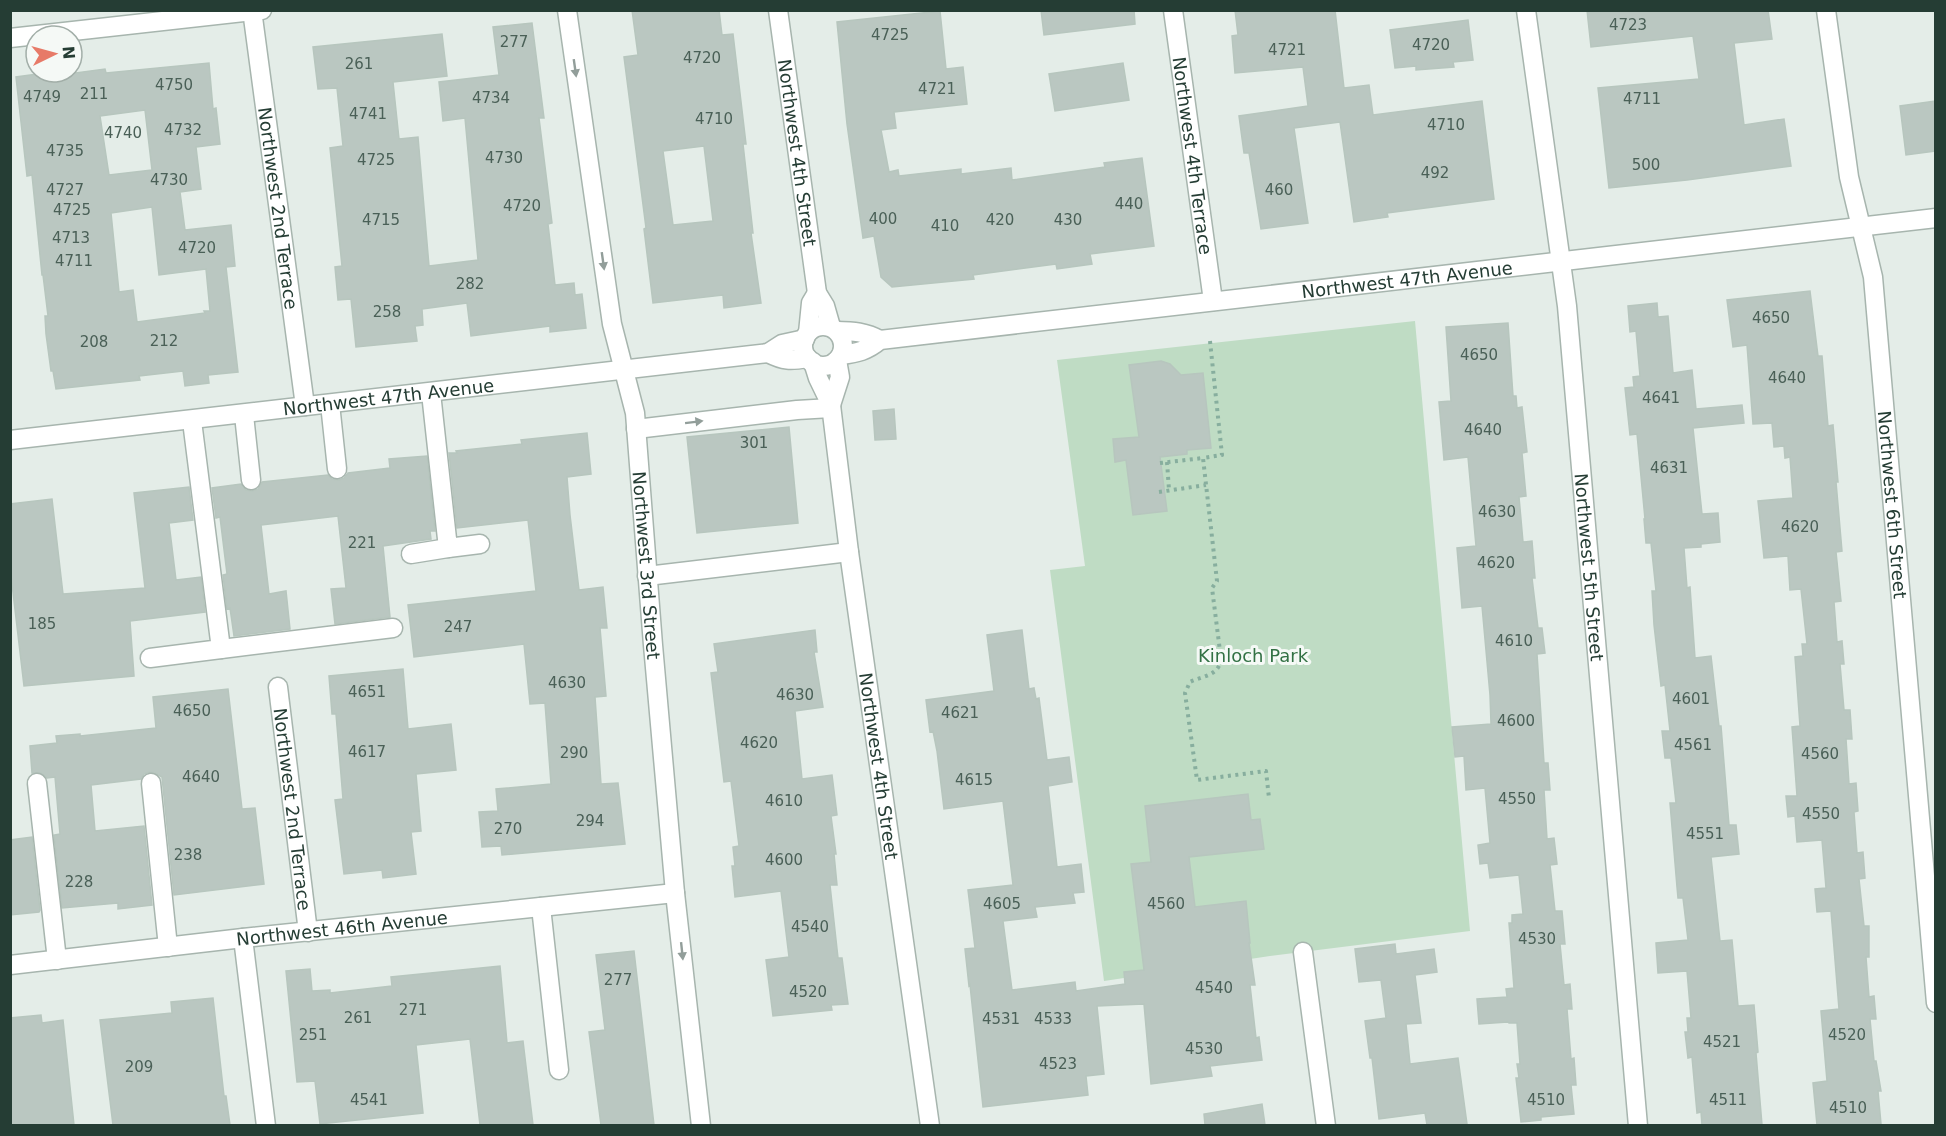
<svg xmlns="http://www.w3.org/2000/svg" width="1946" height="1136" font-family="'DejaVu Sans',sans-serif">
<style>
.green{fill:#bfdcc4}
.building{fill:#bac7c1;stroke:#b7c6be;stroke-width:1.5;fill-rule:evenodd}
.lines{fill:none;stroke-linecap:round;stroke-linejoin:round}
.minor-casing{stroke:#a7b5ae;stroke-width:21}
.path{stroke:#87ae9e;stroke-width:4;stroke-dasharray:3 4.5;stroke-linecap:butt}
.minor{stroke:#fff;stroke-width:18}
.oneway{fill:#929e9a}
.labels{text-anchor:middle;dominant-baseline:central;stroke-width:6;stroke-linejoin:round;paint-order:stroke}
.number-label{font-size:15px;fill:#4a6057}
.street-label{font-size:18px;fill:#253d34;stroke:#f5f9f6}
.park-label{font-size:18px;fill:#327144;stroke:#f5f9f6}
</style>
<rect width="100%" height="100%" fill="#e4ede8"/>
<path class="green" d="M1415,321L1470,931L1270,956L1104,981L1050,570L1085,566L1057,360Z"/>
<path class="building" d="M632,10H719L722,35L733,34L746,144H743L753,233H751L761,303L724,308L723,295L653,303L644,229L646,228L624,57L638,55ZM704,146L713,221L673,225L663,151Z
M1041,10H1134L1135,24L1044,35Z
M1235,10H1335L1344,88L1369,85L1373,115L1482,101L1494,199L1387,213L1388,217L1354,222L1340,122L1294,128L1308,223L1261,229L1249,153H1244L1239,116L1308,106L1303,67L1235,73L1232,36L1238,35Z
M1587,10H1768L1772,39L1734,43L1744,125L1784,119L1791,166L1687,180L1609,188L1598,88L1699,79L1693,36L1591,47Z
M940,11L946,69L963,67L967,104L894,112L896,128L881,130L889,172L898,170L899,176L961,169V174L1011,168L1012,180L1105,167L1104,163L1142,158L1154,246L1090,254L1092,264L1057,269L1056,264L973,275L974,279L892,287L881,277L874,236L863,238L847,124L837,22Z
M1468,20L1473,60L1453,62L1454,67L1416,70V66L1395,68L1390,30Z
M532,23L544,118H539L552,223L548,224L555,285L574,283L575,295L582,294L586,328L550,332V326L471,336L467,303L422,309L423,325L415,326L417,341L356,347L351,299L338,300L335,267L342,266L330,148L343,146L337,88L318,89L313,47L442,34L447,76L393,82L399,139L418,137L429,266L478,260L465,118L443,121L439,82L499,75L493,27Z
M209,63L213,109L216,108L220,144L196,147L201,189L180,192L185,230L231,225L235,266L226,267L238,372L208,375L209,383L185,386L183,371L139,376L140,380L56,389L53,371H51L46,334L45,316H48L43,275H42L32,175L27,176L16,77L52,72L53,76L105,69L106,73ZM145,110L152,170L109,175L100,116ZM152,207L159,275L206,269L210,311H204L205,313L137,322L133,290L119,292L111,213Z
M1123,63L1129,100L1055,111L1049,74Z
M1935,101V151L1906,155L1900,106Z
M1810,291L1818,356H1822L1828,426L1833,425L1838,482H1836L1842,551L1836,552L1841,601L1834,602L1837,642L1842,641L1844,664H1840L1844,710H1850L1852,739H1846L1849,784L1856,783L1858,811L1854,812L1857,853L1863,852L1865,878L1859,879L1864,926H1869V957H1866L1869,997L1874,996L1876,1019H1870L1874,1061H1876L1881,1091H1878L1881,1124L1869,1125H1817L1813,1083L1827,1081L1821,1011L1839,1009L1831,911L1817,912L1815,889L1826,888L1822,840L1797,842L1795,816L1788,817L1786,796H1797L1792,727L1800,726L1795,657L1803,656L1802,644H1807L1801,589L1790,590L1788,556L1764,558L1758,501L1793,498L1790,457L1785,458L1784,446L1774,447L1772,423L1753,424L1747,345L1733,347L1727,300Z
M1657,303L1658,317L1668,316L1673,373L1692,370L1696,409L1742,405L1744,423L1693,428L1702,514L1718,513L1720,542L1701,544V547L1684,548L1687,588L1690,587L1695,658L1711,656L1719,726H1721L1729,825H1736L1739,854L1711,857L1720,941L1732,940L1738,1006L1754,1005L1758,1052L1756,1053L1762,1125H1702L1701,1112L1697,1113L1692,1057L1688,1058L1685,1032H1688L1687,1018H1691L1687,971L1658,973L1656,943L1688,940L1683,898H1678L1677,887L1670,803H1676L1671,758H1665L1662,731H1670L1665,685L1661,686L1654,625L1652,591H1656L1651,543H1646L1644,519H1645L1637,434L1630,435L1625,388L1634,387L1633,377L1640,376L1636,331L1630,332L1628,306Z
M1508,323L1513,396H1516L1517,408L1522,407L1527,452L1522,453L1526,496L1519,497L1523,542L1532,541L1535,578H1532L1538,628H1542L1545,653L1537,654L1544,763H1548L1550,790H1544L1547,839L1554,838L1557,864L1550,865L1555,911H1562L1565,944H1560L1564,985L1570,984L1572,1009H1567L1571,1059L1574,1058L1576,1085H1571L1574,1114L1541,1117V1120L1521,1122L1516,1078H1519L1517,1064H1520L1517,1023H1509L1508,1022L1479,1024L1477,999L1507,997L1506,989L1514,988L1509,923H1512V915L1523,914L1519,875L1490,878L1488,863L1480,864L1478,845L1490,843L1485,788L1466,790L1464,756L1455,757L1452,727L1491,724L1490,695L1482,606L1462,608L1457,548L1476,546L1468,457L1444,460L1439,402L1451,401L1446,327Z
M1161,361L1170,364L1181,375L1203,373L1211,448L1187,450V454L1160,457L1167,511L1133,515L1126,460L1115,462L1113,439L1139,437L1129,365Z
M894,409L896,439L875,440L873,411Z
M789,427L798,523L697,533L687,437Z
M587,433L591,474L567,477L570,515L579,590L603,587L607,628H600L606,696L595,697L601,784L618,783L625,844L502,855L501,846L482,847L479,812L498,811L496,789L551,784L545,703L530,704L524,644L414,657L408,605L536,591L528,520L457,528L449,453H457L456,451L522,444L521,440Z
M427,456L435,531H430L431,539L383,546L390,617L335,624L331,589L346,588L338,516L261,525L269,594L286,591L290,629L234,636L230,608L227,609L223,575L227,574L220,517L216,518L212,488L241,484L246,490L252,491L258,489L262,482L328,475L332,479L339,480L344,478L348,473L390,468L389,459Z
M189,487L193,520L169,523L176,580L201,577L205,612L130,621L134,676L24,686L10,567V504L52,499L63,594L145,588L134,493Z
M815,630L817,652H814L823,707L795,711L802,779L832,775L837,815L831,816L836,854H834L837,885H830L838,958H842L848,1004L831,1005L832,1010L773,1016L766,960L789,957L781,891L735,897L732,866H735L733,847L739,846L731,781L724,782L711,673L718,672L714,644Z
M1022,630L1029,689L1034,688L1036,699L1039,698L1047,760L1069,757L1072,782L1048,786L1057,867L1081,864L1084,892L1073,893L1075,903L1035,907L1037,917L1003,921L1012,990L1075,982L1076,991L1125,984L1124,972L1144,970L1131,864L1151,862L1145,806L1248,794L1251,820L1260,819L1264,849L1189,857L1195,907L1246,901L1250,943H1249L1255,985H1250L1256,1038L1259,1037L1262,1060L1210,1066L1212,1076L1151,1084L1144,1004L1097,1006L1104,1074L1086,1076L1088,1095L983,1107L970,985L969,986L965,949L975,948L968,890L1013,885L1003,801L944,809L937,751L933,731L930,732L926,700L994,691L987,635Z
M403,669L408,729L451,724L456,770L416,774L421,831L411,832L416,874L383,878L382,870L344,874L335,800L343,799L336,714H332L329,676Z
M228,689L242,809L255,808L264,884L174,895L162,777L155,773L149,772L144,774L141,779L91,785L95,831L144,826L152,905L118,909V903L62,908L54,835L60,834L55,777L47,778L41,773H32L30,746L57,743L56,736L80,734V736L156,728L153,697Z
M32,837L40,910L39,912L10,915V840Z
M1395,944L1396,954L1434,949L1437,972L1415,975L1421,1023L1406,1024L1410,1064L1458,1058L1467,1124L1427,1125L1425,1113L1379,1119L1372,1058H1370L1365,1021L1386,1018L1381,980L1359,982L1355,949Z
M634,951L654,1125H601L589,1032L605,1030L596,955Z
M500,966L507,1043L523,1041L533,1125H480L470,1039L416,1045L423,1113L320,1124L315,1081L297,1082L286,971L310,969L312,991L330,990V993L392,986L391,977Z
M213,998L224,1096H226L230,1125H113L100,1020L172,1013L171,1002Z
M41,1015L42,1023L63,1020L74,1125H10V1018Z
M1262,1104L1265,1125H1205L1204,1114Z"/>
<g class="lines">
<g class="minor-casing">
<g id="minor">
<path id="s1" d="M252,10L305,406"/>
<path id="s2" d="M567,10L612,324L635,413L653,645L675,893L701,1126"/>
<path id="s3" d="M778,10L817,293L825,306L831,327"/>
<path id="s4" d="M1173,10L1213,301"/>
<path id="s5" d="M1526,10L1567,306L1638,1126"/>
<path id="s6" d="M1826,10L1849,177L1873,277L1936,1003"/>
<path d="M10,38L262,10"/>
<circle cx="823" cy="346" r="20"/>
<path d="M837,331C853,331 866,332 880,340"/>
<path d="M808,333L811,303L817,293"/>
<path d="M768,353C784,361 790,361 808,358"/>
<path id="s7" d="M841,355C857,353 867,351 880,340L1936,218"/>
<path id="s8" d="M813,362L818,378L831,405L849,552L930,1126"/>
<path d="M431,393L448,548L480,544"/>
<path d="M330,404L337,469"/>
<path d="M831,405L840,377L837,360"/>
<path d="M244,415L251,480"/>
<path d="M636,429L797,410L831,408"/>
<path id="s9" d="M10,440L768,353L782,344L805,339"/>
<path d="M411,554L448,548"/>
<path d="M647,576L849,552"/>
<path d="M221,649L393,628"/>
<path d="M150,658L221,649L192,421"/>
<path id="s10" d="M278,687L308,932"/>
<path d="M37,783L57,960"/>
<path d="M151,783L168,947"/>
<path d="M541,907L559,1070"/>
<path d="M243,938L266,1126"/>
<path d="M1303,952L1326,1126"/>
<path id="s11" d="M10,965L243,938L675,893"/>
</g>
</g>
<path class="path" d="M1210,341L1222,455L1203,458L1217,581L1212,588L1221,659C1219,676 1202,676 1190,682L1185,693L1197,780L1266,771L1269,798
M1167,462L1169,490
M1160,463L1203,458
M1159,492L1206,485"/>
<use href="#minor" class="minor"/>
</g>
<defs><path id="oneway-solid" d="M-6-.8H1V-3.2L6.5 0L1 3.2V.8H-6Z" transform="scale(1.5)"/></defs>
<g class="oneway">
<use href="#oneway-solid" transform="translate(575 68) rotate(82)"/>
<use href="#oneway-solid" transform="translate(603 261) rotate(82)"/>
<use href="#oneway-solid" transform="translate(694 422) rotate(-7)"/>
<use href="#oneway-solid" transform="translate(682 951) rotate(84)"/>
</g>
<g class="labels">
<g class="number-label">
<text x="1628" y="25">4723</text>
<text x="890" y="35">4725</text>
<text x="514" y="42">277</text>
<text x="1431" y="45">4720</text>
<text x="1287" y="50">4721</text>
<text x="702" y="58">4720</text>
<text x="359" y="64">261</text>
<text x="174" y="85">4750</text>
<text x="937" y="89">4721</text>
<text x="94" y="94">211</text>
<text x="42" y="97">4749</text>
<text x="491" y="98">4734</text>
<text x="1642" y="99">4711</text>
<text x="368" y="114">4741</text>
<text x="714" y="119">4710</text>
<text x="1446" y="125">4710</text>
<text x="183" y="130">4732</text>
<text x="123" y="133">4740</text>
<text x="65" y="151">4735</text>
<text x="504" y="158">4730</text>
<text x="376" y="160">4725</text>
<text x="1646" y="165">500</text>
<text x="1435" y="173">492</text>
<text x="169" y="180">4730</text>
<text x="65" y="190">4727</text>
<text x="1279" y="190">460</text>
<text x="1129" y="204">440</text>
<text x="522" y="206">4720</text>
<text x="72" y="210">4725</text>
<text x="883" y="219">400</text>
<text x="381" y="220">4715</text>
<text x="1000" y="220">420</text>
<text x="1068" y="220">430</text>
<text x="945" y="226">410</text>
<text x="71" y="238">4713</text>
<text x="197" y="248">4720</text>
<text x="74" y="261">4711</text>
<text x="470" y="284">282</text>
<text x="387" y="312">258</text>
<text x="1771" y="318">4650</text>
<text x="164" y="341">212</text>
<text x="94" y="342">208</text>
<text x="1479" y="355">4650</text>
<text x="1787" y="378">4640</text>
<text x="1661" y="398">4641</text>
<text x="1483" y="430">4640</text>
<text x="754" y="443">301</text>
<text x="1669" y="468">4631</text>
<text x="1497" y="512">4630</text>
<text x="1800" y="527">4620</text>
<text x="362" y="543">221</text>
<text x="1496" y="563">4620</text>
<text x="42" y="624">185</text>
<text x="458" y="627">247</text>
<text x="1514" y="641">4610</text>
<text x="567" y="683">4630</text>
<text x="367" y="692">4651</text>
<text x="795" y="695">4630</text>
<text x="1691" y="699">4601</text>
<text x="192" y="711">4650</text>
<text x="960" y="713">4621</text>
<text x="1516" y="721">4600</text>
<text x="759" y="743">4620</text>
<text x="1693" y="745">4561</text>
<text x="367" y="752">4617</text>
<text x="574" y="753">290</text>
<text x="1820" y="754">4560</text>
<text x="201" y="777">4640</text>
<text x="974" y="780">4615</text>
<text x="1517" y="799">4550</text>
<text x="784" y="801">4610</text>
<text x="1821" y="814">4550</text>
<text x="590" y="821">294</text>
<text x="508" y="829">270</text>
<text x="1705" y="834">4551</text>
<text x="188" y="855">238</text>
<text x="784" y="860">4600</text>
<text x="79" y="882">228</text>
<text x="1002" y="904">4605</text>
<text x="1166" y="904">4560</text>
<text x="810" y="927">4540</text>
<text x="1537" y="939">4530</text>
<text x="618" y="980">277</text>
<text x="1214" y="988">4540</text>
<text x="808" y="992">4520</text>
<text x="413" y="1010">271</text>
<text x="358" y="1018">261</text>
<text x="1001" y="1019">4531</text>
<text x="1053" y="1019">4533</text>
<text x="313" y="1035">251</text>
<text x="1847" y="1035">4520</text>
<text x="1722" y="1042">4521</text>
<text x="1204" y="1049">4530</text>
<text x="1058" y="1064">4523</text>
<text x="139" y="1067">209</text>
<text x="369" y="1100">4541</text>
<text x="1546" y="1100">4510</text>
<text x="1728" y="1100">4511</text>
<text x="1848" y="1108">4510</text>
</g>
<g class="street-label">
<text stroke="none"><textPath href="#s3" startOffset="144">Northwest 4th Street</textPath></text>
<text stroke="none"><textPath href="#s4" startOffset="147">Northwest 4th Terrace</textPath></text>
<text stroke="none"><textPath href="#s1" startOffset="200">Northwest 2nd Terrace</textPath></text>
<text stroke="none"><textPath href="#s7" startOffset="573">Northwest 47th Avenue</textPath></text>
<text stroke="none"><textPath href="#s9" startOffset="381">Northwest 47th Avenue</textPath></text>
<text stroke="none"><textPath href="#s6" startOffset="500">Northwest 6th Street</textPath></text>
<text stroke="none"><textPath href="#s2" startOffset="562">Northwest 3rd Street</textPath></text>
<text stroke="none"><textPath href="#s5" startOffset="561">Northwest 5th Street</textPath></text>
<text stroke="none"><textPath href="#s8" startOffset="411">Northwest 4th Street</textPath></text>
<text stroke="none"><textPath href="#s10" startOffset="123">Northwest 2nd Terrace</textPath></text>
<text stroke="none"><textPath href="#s11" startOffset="334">Northwest 46th Avenue</textPath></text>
</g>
<g class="park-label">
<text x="1253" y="655">Kinloch Park</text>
</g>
</g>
<rect width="1946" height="1136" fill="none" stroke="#253d34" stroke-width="24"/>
<g transform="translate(54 54) rotate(85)"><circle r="28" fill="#f5f9f6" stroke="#a2aea8" stroke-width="1.5"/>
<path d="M0-4.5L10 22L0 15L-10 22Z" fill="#e77a68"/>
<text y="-9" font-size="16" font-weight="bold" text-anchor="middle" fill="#253d34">N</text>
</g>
</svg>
